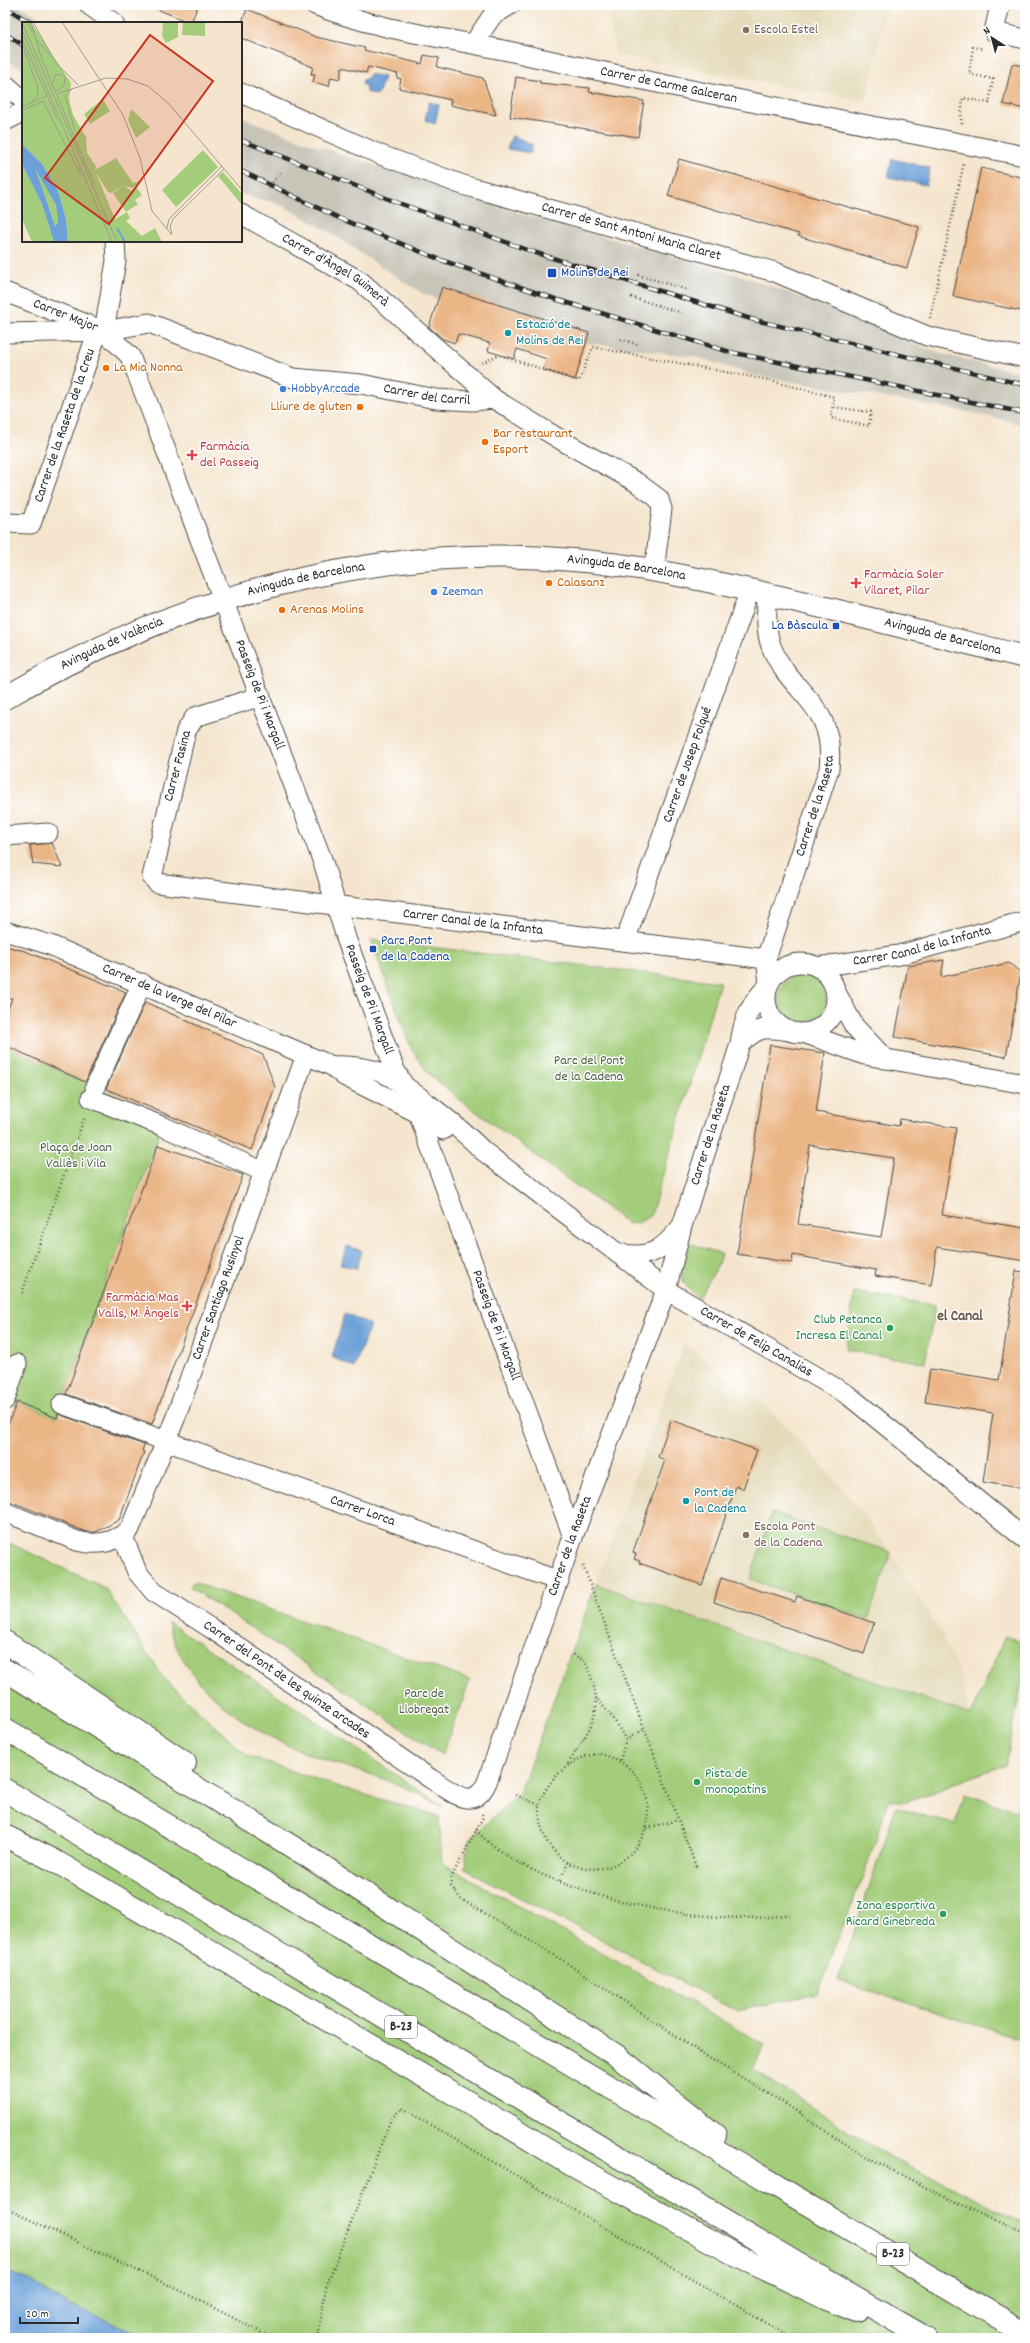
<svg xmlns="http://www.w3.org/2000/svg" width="1030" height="2343" font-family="Dekko,sans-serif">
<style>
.built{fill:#e5dbba}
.industrial{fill:#c7c5b8}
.green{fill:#a3cd7a;stroke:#677c52}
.water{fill:#6ca0d8;stroke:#4c6682}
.building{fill:#ebb686;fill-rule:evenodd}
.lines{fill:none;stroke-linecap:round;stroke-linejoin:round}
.minor-casing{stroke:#494743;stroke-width:21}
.major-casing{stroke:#494743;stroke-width:24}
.highway-casing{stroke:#494743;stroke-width:24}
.path{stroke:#494743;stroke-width:2.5;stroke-dasharray:1 3;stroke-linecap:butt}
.minor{stroke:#fff;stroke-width:19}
.major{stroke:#fff;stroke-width:22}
.highway{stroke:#fff;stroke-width:22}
.rail-casing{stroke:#2b2b2b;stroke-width:4.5}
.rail{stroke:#fff;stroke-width:3;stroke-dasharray:9;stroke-linecap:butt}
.education-dot{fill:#8d6e63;stroke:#fff;stroke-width:1.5}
.transit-dot{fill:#1a4fb4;stroke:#fff;stroke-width:1.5}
.culture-dot{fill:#0f9aa8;stroke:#fff;stroke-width:1.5}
.food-dot{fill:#e8710a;stroke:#fff;stroke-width:1.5}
.shop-dot{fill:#3f7fe0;stroke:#fff;stroke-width:1.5}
.health-dot{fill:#e0444e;stroke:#fff;stroke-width:1.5}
.leisure-dot{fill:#2e9e5b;stroke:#fff;stroke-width:1.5}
.labels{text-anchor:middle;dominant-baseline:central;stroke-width:3;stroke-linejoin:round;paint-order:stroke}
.shield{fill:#fff;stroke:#6b6b6b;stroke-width:1}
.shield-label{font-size:13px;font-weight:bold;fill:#2b2b2b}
.education-label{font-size:14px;fill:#785e54;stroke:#fff;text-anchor:start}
.street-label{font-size:14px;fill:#2b2b2b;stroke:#fff}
.transit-label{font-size:14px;fill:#164399;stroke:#fff;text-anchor:start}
.culture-label{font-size:14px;fill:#0d838f;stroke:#fff;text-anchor:start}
.food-label{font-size:14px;fill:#c56008;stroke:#fff;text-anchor:start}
.shop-label{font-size:14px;fill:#366cbe;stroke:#fff;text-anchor:start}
.health-label{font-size:14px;fill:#be3a42;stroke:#fff;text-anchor:start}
.park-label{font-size:14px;fill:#4f5c43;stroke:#fff}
.leisure-label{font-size:14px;fill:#27864d;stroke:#fff;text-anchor:end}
.neighbourhood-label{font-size:15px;font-weight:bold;fill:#6e5c4b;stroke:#fff}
.inset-river{fill:none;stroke:#6ca0d8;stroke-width:2}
.inset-road{fill:none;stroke:#a49b8d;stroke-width:1}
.view{fill:#c8321e;fill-opacity:0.15;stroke:#c8321e;stroke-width:2}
.inset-edge{fill:none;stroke:#2b2b2b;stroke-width:2}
</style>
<rect width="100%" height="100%" fill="#fff"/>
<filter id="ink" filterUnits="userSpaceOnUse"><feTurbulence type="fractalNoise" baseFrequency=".025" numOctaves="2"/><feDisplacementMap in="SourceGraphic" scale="8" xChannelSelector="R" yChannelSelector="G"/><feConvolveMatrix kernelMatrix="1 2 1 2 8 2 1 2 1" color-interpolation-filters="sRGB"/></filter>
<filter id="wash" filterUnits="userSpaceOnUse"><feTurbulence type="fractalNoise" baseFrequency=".012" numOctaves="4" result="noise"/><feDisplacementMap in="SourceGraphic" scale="16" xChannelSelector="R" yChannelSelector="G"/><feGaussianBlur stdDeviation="0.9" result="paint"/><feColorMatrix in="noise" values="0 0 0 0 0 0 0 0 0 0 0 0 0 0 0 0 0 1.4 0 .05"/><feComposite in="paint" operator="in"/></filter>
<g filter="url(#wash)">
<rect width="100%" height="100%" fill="#f5e5ce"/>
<path class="built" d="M605,5H887L866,101L616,55Z
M684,1343L768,1408L817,1459L866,1518L890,1551L937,1626L959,1672L971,1715L596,1584Z"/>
<path class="industrial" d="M5,5H18L48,23H23V70L5,59Z
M241,117L317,146L526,215L743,276L838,311L937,353L1025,374V425L963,411L753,375L696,357L550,338L467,313L422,293L381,267L330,232L287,208L270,201L254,199L241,193Z"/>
<path class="green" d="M371,940L720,982L651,1215L637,1224L627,1223L463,1102L429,1074L411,1048Z
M778 999a24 24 0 1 1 48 0a24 24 0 1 1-48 0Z
M5,1045L95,1087L167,1116L162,1126L57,1418L5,1397Z
M686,1242L721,1254L717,1267L699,1298C675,1280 679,1268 686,1242Z
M854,1292L935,1305L925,1363L846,1350Z
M772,1513L891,1552L868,1619L750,1579Z
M5,1541L105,1588L164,1679L248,1756L345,1789L439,1816L442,1863L765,2045L752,2069L890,2157L1025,2223V2338H145L56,2298L30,2281L5,2271Z
M193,1582L470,1680L442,1755L190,1587Z
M596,1584L971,1715L1005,1636L1025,1644V1665L1006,1764L907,1802L889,1800L868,1863L817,1993L738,2011L465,1869L467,1845L473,1836L520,1792Z
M168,1622L444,1807C426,1798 408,1788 389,1781C365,1771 339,1766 314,1756C253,1734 184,1690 168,1622Z
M1025,1784V2041L838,1980L896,1807L955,1825L965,1794L1016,1811Z"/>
<path class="water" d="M369,74L384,77L378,95L366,92V87L362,84L363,80L368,78Z
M429,102L439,105L435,124L425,120Z
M512,136L532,144L531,153L507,149Z
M892,159L930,168L926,185L888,177Z
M347,1246L362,1251L357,1268L340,1265Z
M345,1314L370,1325L354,1368L332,1357Z
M5,2271L30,2281L56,2298L145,2338H5Z"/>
<g id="blocks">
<path class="building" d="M147,5H198L191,23Z
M247,9L316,37L365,48L364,50L422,64L424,55L439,58L437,67L483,78L496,115L450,105L451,100L399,88L401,79L397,78L398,74L368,67L366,73L342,67L340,79L331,77L329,86L313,82L315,74H311L313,67L241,38V24Z
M1012,64L1025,66V109L1003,104Z
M516,77L540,81V83L590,88L589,92L644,101L638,137L510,117Z
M679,159L919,227L907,268L798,236L799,234L668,196Z
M981,168L1025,178V312L953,296Z
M442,287L589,333L575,380L543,370L547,359L517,349L514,359L488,351L490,343L458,334L455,343L443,339L429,327Z
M52,843L62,867L33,864L30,845Z
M5,946L25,951L126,992L85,1082L5,1045V1017L12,998L5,997Z
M944,960L941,977L1009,963L1021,973L1006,1057L895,1037L908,966Z
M145,1002L263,1055L275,1087L252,1150L106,1089Z
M770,1045L825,1053L816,1112L899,1126L900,1119L956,1128L942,1215L1025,1228V1261L937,1247L931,1285L875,1276L876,1270L793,1255L792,1263L737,1254ZM810,1145L894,1158L881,1237L798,1224Z
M158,1145L243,1175L152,1424L66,1394Z
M1016,1271L1025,1272V1489L983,1482L993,1413L925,1402L930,1369L999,1380Z
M17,1402L57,1418L58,1414L144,1445L142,1451L144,1452L119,1520L96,1532H86L5,1499V1432Z
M671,1420L757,1450L743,1489L736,1486L702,1585L639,1563L640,1561L634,1559L636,1554L633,1552L665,1460L658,1457Z
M721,1578L795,1602L797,1596L874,1623L864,1654L714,1602Z"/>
</g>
</g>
<g filter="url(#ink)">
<use href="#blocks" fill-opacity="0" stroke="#494743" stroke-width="1"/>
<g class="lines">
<g class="minor-casing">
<g id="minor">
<path d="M89,5L114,23"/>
<path id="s1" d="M315,5C379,31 450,38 517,53C686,91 855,122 1025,156"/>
<path d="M1000,5L994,32L1025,39"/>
<path d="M474,43L492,16L510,5"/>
<path d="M5,84L23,100"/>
<path id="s2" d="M241,93L381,155L463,185L775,272L927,336L1025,358"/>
<path d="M5,121L23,112"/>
<path id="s3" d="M241,214L360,281L494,399L566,443L636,482L659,499L662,509L654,571"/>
<path id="s4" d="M5,292L104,331L130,356L323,862L347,941L395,1070L405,1087"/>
<path d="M104,331L116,261L115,241"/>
<path id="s5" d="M5,333L104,331L149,323L293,378L361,384L436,399L472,401L494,399"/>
<path id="s6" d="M5,523L31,524L95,339L104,331"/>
<path id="s7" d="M261,696L195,717L186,731L152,877L157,883L766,959L769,983"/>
<path d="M5,836L48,833"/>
<path id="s8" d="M5,931L50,945L306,1055L332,1066L344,1076L418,1113L443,1130"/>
<path id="s9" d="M625,941L750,590"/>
<path id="s10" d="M766,959L829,769C836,701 791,697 771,646C765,629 767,611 767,594"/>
<circle cx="801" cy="998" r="35"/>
<path id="s11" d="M817,967L899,955L1025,921"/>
<path d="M836,992L854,1026L885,1059"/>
<path d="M804,1033L865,1055L1025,1084"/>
<path d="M740,1044C759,1026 765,1027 789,1031"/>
<path id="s12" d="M332,1066C348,1065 364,1067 380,1072C394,1076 406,1088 418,1096C441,1114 463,1130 483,1151L666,1290L848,1395L1025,1539"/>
<path d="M95,1087L142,983"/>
<path d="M91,1098L162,1126L264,1172"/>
<path id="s13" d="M418,1113L573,1537"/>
<path d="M617,1253C649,1259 661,1252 681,1227"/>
<path d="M5,1400L17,1364"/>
<path id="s14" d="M62,1404L559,1581"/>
<path id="s15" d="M5,1512L77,1541C97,1546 115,1543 130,1529L175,1419L306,1055"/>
<path id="s16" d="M123,1536L137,1572L154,1592L212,1629L431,1779C452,1791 473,1814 487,1782L573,1537L666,1290L682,1226L740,1044C743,1020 750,1004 767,987"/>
</g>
</g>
<g class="major-casing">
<g id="major">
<path id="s17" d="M5,698C176,597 374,542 573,560C639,565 703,580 767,594C853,614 939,636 1025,657"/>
</g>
</g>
<g class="highway-casing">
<path id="highway" d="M5,1642L185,1763
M5,1670L304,1854L617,2056L715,2135
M5,1729L1025,2333
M5,1790L796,2263L926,2338
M5,1836L53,1860L473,2105L572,2165L736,2255L827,2299L857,2311"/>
</g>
<path class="path" d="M962,124L961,118L963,98L989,103L993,79L969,74L973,47L984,49
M268,189L281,171
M638,275L688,290
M631,297L682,313
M930,318L964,162
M617,338L640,345
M482,363L499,355L579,381L593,347L763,379L834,397L831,418L869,426L871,412L833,407
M22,1293L85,1116
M583,1566L697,1869
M598,1700L613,1718L626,1740
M600,1754C677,1772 653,1878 585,1868C569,1866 557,1856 548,1843C542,1834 536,1810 541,1799C551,1776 574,1755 600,1754Z
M620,1760L626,1740L644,1729
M568,1764C595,1721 606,1710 585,1661L571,1653
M516,1795L539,1805
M482,1814L483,1817L451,1878V1886L461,1899L575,1968L701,2053L784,2103L858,2152L940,2195L1025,2234
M647,1828L678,1820
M476,1830C533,1894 709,1930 791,1914
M560,1881L568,1862
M5,2208L179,2290L272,2338
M318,2338L326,2287L391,2119L402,2108L791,2338"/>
<use href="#minor" class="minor"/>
<use href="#major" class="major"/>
<use href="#highway" class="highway"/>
<g class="rail-casing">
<path id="rail" d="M5,7L31,23
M5,34L23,45
M241,140L396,202L533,252L751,319L1025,385
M241,171L339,218L441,260L558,300L730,352L1025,413"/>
</g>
<use href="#rail" class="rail"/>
</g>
</g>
<g class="education-dot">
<circle cx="746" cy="30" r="4"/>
<circle cx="746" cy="1535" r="4"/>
</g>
<g class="transit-dot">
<rect x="547" y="268" width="10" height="10" rx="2"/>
<rect x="832" y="622" width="8" height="8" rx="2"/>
<rect x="369" y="945" width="8" height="8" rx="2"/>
</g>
<g class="culture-dot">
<circle cx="508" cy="333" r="4"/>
<circle cx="686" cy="1501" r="4"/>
</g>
<g class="food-dot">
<circle cx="106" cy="368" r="4"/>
<circle cx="360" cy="407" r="4"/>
<circle cx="485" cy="442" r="4"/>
<circle cx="549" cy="583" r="4"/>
<circle cx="282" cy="610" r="4"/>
</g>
<g class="shop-dot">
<circle cx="283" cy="389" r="4"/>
<circle cx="434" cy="592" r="4"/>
</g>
<g class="health-dot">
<path d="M190 449h4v4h4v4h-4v4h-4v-4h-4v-4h4z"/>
<path d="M854 577h4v4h4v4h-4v4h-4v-4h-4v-4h4z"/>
<path d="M185 1300h4v4h4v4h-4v4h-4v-4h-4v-4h4z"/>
</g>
<g class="leisure-dot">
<circle cx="890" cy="1328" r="4"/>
<circle cx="697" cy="1782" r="4"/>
<circle cx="943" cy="1914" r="4"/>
</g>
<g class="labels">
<g class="shield">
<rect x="385" y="2016" width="32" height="22" rx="3"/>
<rect x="877" y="2243" width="32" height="22" rx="3"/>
</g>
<g class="shield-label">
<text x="401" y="2027">B-23</text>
<text x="893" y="2254">B-23</text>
</g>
<g class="education-label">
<text x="754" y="30">Escola Estel</text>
<text x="754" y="1527">Escola Pont<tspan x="754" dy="16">de la Cadena</tspan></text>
</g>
<g class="street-label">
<text stroke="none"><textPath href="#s1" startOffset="363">Carrer de Carme Galceran</textPath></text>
<text stroke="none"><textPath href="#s2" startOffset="415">Carrer de Sant Antoni Maria Claret</textPath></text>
<text stroke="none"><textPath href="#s3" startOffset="110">Carrer d'Àngel Guimerà</textPath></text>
<text stroke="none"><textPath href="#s4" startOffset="65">Carrer Major</textPath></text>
<text stroke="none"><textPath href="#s5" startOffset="434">Carrer del Carril</textPath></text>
<text stroke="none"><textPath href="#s6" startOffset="130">Carrer de la Raseta de la Creu</textPath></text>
<text stroke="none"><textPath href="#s17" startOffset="648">Avinguda de Barcelona</textPath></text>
<text stroke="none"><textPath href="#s17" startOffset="325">Avinguda de Barcelona</textPath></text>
<text stroke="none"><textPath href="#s17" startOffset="972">Avinguda de Barcelona</textPath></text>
<text stroke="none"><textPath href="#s17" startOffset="120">Avinguda de València</textPath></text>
<text stroke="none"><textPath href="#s4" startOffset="505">Passeig de Pi i Margall</textPath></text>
<text stroke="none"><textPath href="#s9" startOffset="187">Carrer de Josep Folqué</textPath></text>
<text transform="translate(178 766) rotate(-75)">Carrer Fasina</text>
<text stroke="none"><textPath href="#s10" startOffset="161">Carrer de la Raseta</textPath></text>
<text stroke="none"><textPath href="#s7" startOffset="562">Carrer Canal de la Infanta</textPath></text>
<text stroke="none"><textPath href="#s11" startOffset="107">Carrer Canal de la Infanta</textPath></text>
<text stroke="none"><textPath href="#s8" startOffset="177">Carrer de la Verge del Pilar</textPath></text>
<text stroke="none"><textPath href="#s4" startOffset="829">Passeig de Pi i Margall</textPath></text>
<text stroke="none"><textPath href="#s16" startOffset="1153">Carrer de la Raseta</textPath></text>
<text stroke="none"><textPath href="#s15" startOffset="382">Carrer Santiago Rusinyol</textPath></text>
<text stroke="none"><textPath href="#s13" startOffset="226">Passeig de Pi i Margall</textPath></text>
<text stroke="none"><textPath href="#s12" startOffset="513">Carrer de Felip Canalias</textPath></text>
<text stroke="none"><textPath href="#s14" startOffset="319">Carrer Lorca</textPath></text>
<text stroke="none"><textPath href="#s16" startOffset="718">Carrer de la Raseta</textPath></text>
<text stroke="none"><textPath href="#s16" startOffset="224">Carrer del Pont de les quinze arcades</textPath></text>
</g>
<g class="transit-label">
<text x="561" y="273">Molins de Rei</text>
<text x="828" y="626" text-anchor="end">La Bàscula</text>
<text x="381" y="941">Parc Pont<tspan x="381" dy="16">de la Cadena</tspan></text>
</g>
<g class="culture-label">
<text x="516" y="325">Estació de<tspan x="516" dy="16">Molins de Rei</tspan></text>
<text x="694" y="1493">Pont de<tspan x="694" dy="16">la Cadena</tspan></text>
</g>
<g class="food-label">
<text x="114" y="368">La Mia Nonna</text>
<text x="352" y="407" text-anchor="end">Lliure de gluten</text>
<text x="493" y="434">Bar restaurant<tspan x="493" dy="16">Esport</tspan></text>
<text x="557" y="583">Calasanz</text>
<text x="290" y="610">Arenas Molins</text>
</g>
<g class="shop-label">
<text x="291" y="389">HobbyArcade</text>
<text x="442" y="592">Zeeman</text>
</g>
<g class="health-label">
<text x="200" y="447">Farmàcia<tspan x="200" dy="16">del Passeig</tspan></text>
<text x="864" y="575">Farmàcia Soler<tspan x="864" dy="16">Vilaret, Pilar</tspan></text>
<text x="179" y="1298" text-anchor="end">Farmàcia Mas<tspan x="179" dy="16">Valls, M. Àngels</tspan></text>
</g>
<g class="park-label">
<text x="589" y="1061">Parc del Pont<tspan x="589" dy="16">de la Cadena</tspan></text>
<text x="76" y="1148">Plaça de Joan<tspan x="76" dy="16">Vallès i Vila</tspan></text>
<text x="424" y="1694">Parc de<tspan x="424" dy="16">Llobregat</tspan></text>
</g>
<g class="leisure-label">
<text x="882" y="1320">Club Petanca<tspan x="882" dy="16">Incresa El Canal</tspan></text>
<text x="705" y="1774" text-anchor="start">Pista de<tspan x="705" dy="16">monopatins</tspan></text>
<text x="935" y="1906">Zona esportiva<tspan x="935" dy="16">Ricard Ginebreda</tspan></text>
</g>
<g class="neighbourhood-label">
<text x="960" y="1317">el Canal</text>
</g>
</g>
<g transform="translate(22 22)">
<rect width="220" height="220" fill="#f5e5ce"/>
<path d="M0,0H9L49,61L47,77L51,93L64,115L65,131L74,144L73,148L94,136L111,161L118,159L111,166L103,164L109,169L114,165L120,173L113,178L116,182L104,190L91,171L102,163L89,171L86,170L74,151L93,197L105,190L108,196L104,199L120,214L133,206L140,220H46L44,197L36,169L20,142L0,122ZM156,0V15L144,21L140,14L141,1ZM161,0H183V14L160,13ZM81,77L88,89L68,102L62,92ZM109,87L128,105L114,116L106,98ZM181,128L196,145L154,185L140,168ZM0,142L20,182L32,220H10L0,197ZM12,146L17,150L34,183L36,200L33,204ZM201,150L220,172V183L196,154Z" fill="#a3cd7a"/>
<path d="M0,122L20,142L36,169L44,197L46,220H32L20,182L0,142ZM13,146L34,183L36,200L33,204Z" fill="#6ca0d8" fill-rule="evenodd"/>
<path class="inset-river" d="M95,206L103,220"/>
<path class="inset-road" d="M0,0L95,220M5,0L11,11M9,0L19,35L72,162M11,0L29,32M40,0L101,93M0,8L90,220M0,17L35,96M14,17L37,44M0,21L16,66L15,74L11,79M36,43L56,63M31,61L33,53L39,52L43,56L42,64L33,70M50,67L43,74L53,109M37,71L84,56L105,57L126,64L147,82L220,168M21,79L59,153M0,85L26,73M3,87L22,79M101,93L118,136L130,189L150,213M145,206L147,197L200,144M150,212L148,204L151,197L202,147"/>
<path class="view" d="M128,13L191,59L87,202L23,156Z"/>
<rect width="220" height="220" class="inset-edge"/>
</g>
<rect width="1030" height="2343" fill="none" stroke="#fff" stroke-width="20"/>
<g transform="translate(992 38) rotate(324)" stroke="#ffffff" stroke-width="3" paint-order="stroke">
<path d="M0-3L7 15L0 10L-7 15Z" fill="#2b2b2b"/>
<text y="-6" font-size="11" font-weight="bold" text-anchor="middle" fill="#2b2b2b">N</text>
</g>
<path d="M20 2317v6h58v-6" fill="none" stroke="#2b2b2b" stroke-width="2"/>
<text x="26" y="2317" font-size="12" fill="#2b2b2b" stroke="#ffffff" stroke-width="3" paint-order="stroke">20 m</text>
</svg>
